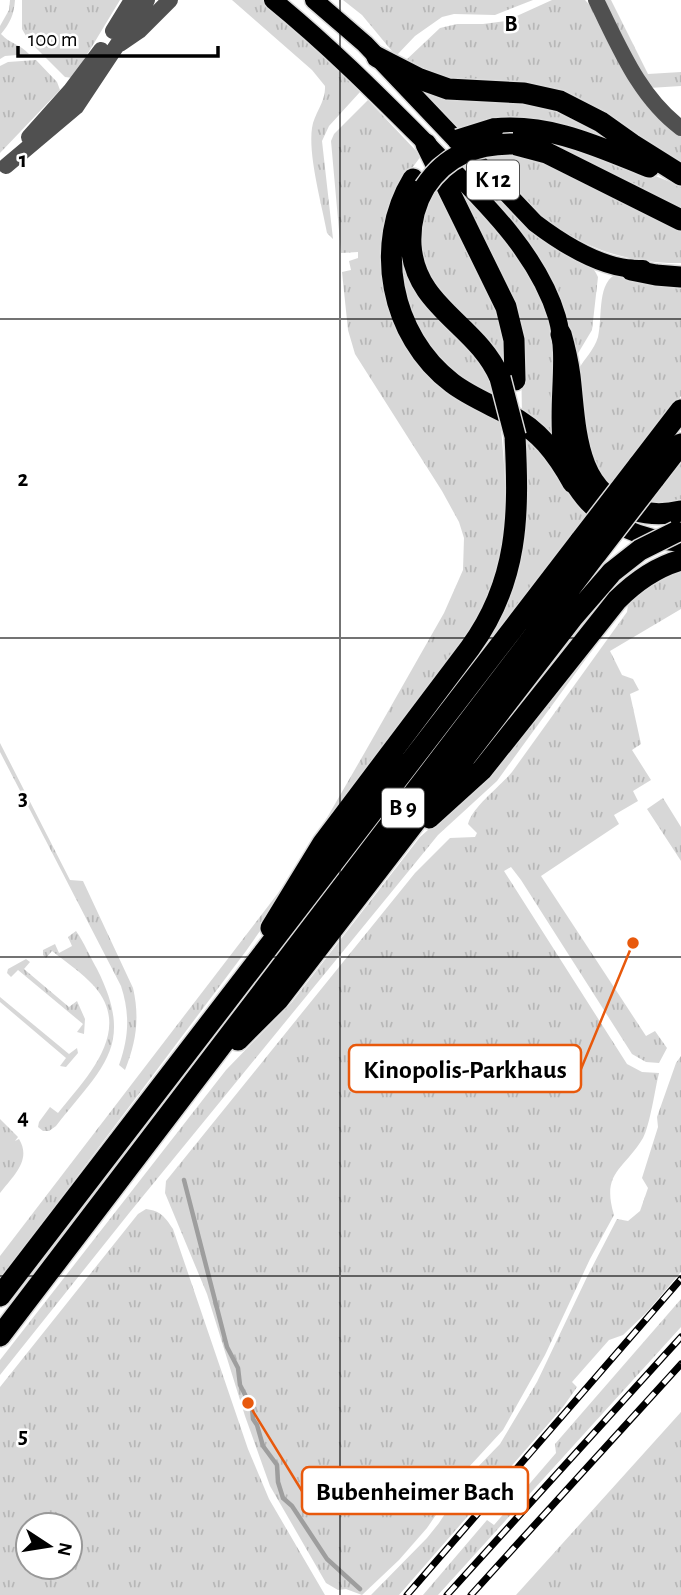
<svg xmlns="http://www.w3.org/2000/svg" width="681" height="1595" font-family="'Alegreya Sans',sans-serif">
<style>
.grass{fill:url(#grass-tufts);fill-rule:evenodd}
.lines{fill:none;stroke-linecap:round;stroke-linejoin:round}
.stream{stroke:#9e9e9e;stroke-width:4.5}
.major-casing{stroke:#dbdbdb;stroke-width:21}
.highway-casing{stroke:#dbdbdb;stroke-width:24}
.minor{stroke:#505050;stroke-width:16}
.major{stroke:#000;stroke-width:18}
.highway{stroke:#000;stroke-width:21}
.rail-casing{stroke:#000;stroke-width:7}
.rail{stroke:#fff;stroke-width:4.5;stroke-dasharray:13;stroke-linecap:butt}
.highway-bridge-casing{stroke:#dbdbdb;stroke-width:24;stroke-linecap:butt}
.highway-bridge{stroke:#000;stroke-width:21}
.grid{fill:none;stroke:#000;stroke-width:2;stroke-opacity:0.55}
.labels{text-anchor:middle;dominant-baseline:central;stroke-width:5;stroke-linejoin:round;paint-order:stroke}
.shield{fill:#fff;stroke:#4c4c4c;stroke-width:2}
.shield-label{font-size:23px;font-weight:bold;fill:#000}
.grid-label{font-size:23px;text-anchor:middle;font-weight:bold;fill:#000;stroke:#fff;stroke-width:5;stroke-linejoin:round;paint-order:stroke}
.leader{fill:none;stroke:#e8590c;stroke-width:2.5}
.callout-dot{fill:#e8590c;stroke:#fff;stroke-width:2.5}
.callout{fill:#fff;stroke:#e8590c;stroke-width:2.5}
.callout-label{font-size:26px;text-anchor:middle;font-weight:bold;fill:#000}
</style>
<defs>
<pattern id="grass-tufts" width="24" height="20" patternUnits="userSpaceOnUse" patternTransform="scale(1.75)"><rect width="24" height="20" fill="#d7d7d7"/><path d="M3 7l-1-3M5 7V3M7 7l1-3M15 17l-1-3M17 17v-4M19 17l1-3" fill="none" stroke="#b7b7b7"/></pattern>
</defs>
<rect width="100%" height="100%" fill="#fff"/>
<path class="grass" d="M10,0H15C14,15 10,23 1,34C10,44 20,44 29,54L5,56L0,59V26L9,10Z
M22,0H120L73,78L65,77L29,41L22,29Z
M232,0H263L298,31L360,92L329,126L322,141L333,239L327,233C322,205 308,156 312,128C314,113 326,102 325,86L312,70Z
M343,0H533L495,15L454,14L442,17L415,36L396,56L362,15Z
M552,0H585C612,27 621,67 642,99C652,114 666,126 681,136V167L615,125L461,84L404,62L440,28L457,24H483L506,21Z
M602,0H611L648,74L681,72V86L649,88Z
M36,60L57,82L60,90L0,153V66L8,62Z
M418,89L547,103L632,150L604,143L457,131Z
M368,100L421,156L407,175L396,324L500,418C507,493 513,547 478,618L246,951L0,1279V1256L279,892L324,823L365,752L444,613L463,570L464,538L459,522L442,491L355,354L348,330L342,272L351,270L349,261L358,258V252L341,253L331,141L334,134Z
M507,133L575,145L681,186V214Z
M522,150L681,226V263C619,264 564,241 520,198C505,185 494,167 481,152Z
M466,162C492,192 516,222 551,244C567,255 590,257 598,277L592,330L574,360L570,335L460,165Z
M436,181L502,315L510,379L433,293L416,234Z
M455,182C495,227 541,274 553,336C558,364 555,409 556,439L522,414L521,358Z
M405,209V248L479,353L499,402L479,392L430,354L399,286Z
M619,273L681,282V396L608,491L590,465L578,370C585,358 594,350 598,337C603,317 596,280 619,273Z
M522,436L534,445L590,515L492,642L487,636Z
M681,459V504L645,506Z
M681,566V609L610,651L622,675L633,679L639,690L630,694L641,744L632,750L651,780L633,791L638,801L614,815L619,824L541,876L646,1036L655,1031L667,1048L659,1063L646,1062L632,1054L521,880L511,867L504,871L627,1064L642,1072L659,1073C655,1089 650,1125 643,1138C624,1170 601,1172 614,1215L590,1259L545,1355L503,1430L468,1468L427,1528L399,1560L362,1595L346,1589L338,1590L326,1583L270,1486L245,1416L207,1294L165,1193L166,1181L415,873L450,838L475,837L477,833L468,824C473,806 499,788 512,772L627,612L629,598Z
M625,605L497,781L438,835L425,851L130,1212L0,1375V1360L226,1070L292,1002L420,837L454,807Z
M0,743L70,880L83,881L133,988C140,1018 136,1043 125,1070L119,1065C129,1037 130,1014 121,986L0,752Z
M663,798L681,827V861L647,809Z
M76,931C84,942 90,957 97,969C136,1046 102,1067 56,1126L49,1131H43L38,1127L39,1122L50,1107L58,1113C86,1078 134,1031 94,986C82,973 66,962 52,951L46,958L43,955V950L55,944L59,953L72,946L68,937Z
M26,959L30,962L24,969L69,1007L77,1001L85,1019L84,1034L77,1032L83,1024L18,970L11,977L7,973L8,969Z
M0,997L69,1054L77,1048L78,1053L66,1067L60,1066L66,1058L0,1002Z
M681,1056V1272L646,1313L623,1335L609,1340L572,1382L577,1387L563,1407L399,1595H371L427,1538L439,1523L471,1474L500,1444L537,1382L587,1277L617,1219L628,1221L640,1211L648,1188L642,1178L658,1127L657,1117L676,1063Z
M0,1119L18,1137L15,1141L19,1139C32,1160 13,1176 0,1193Z
M146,1209C161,1211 165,1217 173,1229L248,1449L269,1499L325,1595H0V1387L138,1214ZM28,1525H70V1567H28Z
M681,1299V1327L438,1595H423L487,1520L494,1525L556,1453L555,1444Z
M681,1412V1595H516Z"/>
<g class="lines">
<path class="stream" d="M184,1180L227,1347L238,1368L240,1385L252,1408L253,1419L257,1425L263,1446L277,1465L278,1482L283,1498L292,1506L327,1559L360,1589"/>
<g class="major-casing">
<path id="major" d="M273,0C327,44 375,92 424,141C473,192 536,247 557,317C573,372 543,443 580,493C603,525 643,539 681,543
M314,0L365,44L535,223C564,245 605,271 643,269"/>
</g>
<g class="highway-casing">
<path id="highway" d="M377,57L420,79L448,89L524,93L560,101L601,122L632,144L681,175
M493,129C549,123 599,147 649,167
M426,144L506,307L514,340L515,380
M513,144L547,153L681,220
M413,179C373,244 390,336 452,383C469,396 489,404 508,414C539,430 557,454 573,483
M425,187C415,204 410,225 411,245C415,308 477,324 500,378
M631,270L656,275L681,277
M561,334C565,348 568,361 570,376C576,426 574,494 634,510C650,515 665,515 681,511
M638,466L681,410
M654,479L681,444
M429,818L482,770L617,600C635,582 656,567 681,560
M271,928L323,843L470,648C519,581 519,514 515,436
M238,1040L278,1000L573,617L612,572
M0,1296L581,540
M0,1336L597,553"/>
</g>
<path class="minor" d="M596,0C619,46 639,97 681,128
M113,31L132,0
M120,44L139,31L170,0
M29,137L71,90L101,50
M6,166L76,107L147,0"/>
<use href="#major" class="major"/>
<use href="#highway" class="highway"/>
<g class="rail-casing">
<path id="rail" d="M407,1595L681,1279
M447,1595L681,1337
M471,1595L681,1364"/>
</g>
<use href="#rail" class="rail"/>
<g class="highway-bridge-casing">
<path id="highway-bridge" d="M458,140L493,129
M425,187C446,155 476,144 513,144
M500,378L515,436
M581,540L638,466
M597,553L654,479
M612,572L640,550L676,532"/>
</g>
<use href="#highway-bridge" class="highway-bridge"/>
</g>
<path class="grid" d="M340,0V1595M0,319H681M0,638H681M0,957H681M0,1276H681"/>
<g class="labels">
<g class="shield">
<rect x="467" y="160.5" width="52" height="39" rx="5"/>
<rect x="382" y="788.5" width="42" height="39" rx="5"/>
</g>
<g class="shield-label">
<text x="493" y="180">K 12</text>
<text x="403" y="808">B 9</text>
</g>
</g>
<g class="grid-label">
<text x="511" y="31">B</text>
<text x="23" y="167">1</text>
<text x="23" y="486">2</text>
<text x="23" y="805">3</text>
<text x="23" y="1124">4</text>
<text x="23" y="1443">5</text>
</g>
<path class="leader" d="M633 943L581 1069M248 1403L302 1491"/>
<g class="callout-dot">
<circle cx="633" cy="943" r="7"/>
<circle cx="248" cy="1403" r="7"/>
</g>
<g class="callout">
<rect x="349" y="1045" width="232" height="47" rx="7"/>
<rect x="302" y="1467" width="226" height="47" rx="7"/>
</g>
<g class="callout-label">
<text x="465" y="1078">Kinopolis-Parkhaus</text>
<text x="415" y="1500">Bubenheimer Bach</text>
</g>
<g transform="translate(49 1546) rotate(102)"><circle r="33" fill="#ffffff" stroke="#999999" stroke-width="2"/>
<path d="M0-5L12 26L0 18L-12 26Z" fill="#000000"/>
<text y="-10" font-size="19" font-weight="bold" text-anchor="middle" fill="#000000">N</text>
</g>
<path d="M18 46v10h200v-10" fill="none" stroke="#000000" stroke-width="3.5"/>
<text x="28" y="46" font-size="21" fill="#000000" stroke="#ffffff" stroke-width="5" paint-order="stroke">100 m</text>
</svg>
